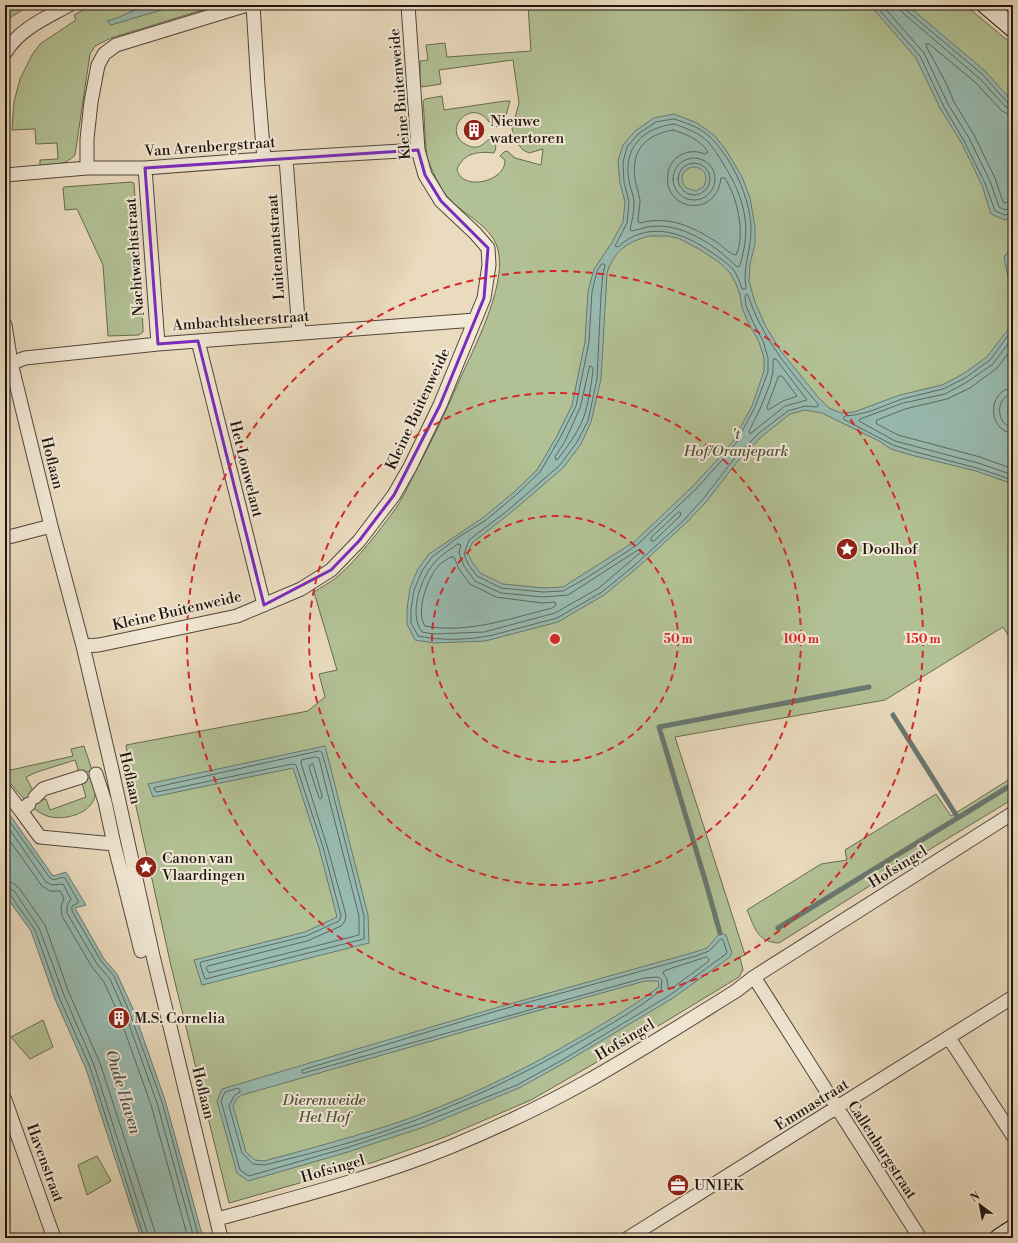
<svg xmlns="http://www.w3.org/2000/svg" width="1018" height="1243" font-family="'Libre Bodoni',serif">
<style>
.green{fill:#b2c195;stroke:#686a52}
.water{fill:#98bbb1;stroke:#687870;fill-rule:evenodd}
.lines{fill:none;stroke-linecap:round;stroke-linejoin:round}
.shore{stroke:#5c6860;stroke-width:1}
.stream{stroke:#687870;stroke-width:5}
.street-casing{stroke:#52463b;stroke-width:15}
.secondary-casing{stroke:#1f140f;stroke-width:20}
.street{stroke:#f1e8d5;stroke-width:13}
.secondary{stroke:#f1e8d5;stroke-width:18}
.marked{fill:none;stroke:#7b2cbf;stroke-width:3;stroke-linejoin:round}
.ring{fill:none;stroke:#d62828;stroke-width:2;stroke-dasharray:7 5}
.labels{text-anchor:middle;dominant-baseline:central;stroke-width:4;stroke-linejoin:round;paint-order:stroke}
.street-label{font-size:15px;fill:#1f140f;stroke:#f1e8d5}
.poi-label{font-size:15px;fill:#1f140f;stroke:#f1e8d5;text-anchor:start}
.park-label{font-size:15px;font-style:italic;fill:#52513e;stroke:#f1e8d5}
.water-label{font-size:16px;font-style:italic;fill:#494e48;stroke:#f1e8d5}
.centre{fill:#d62828;stroke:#f1e8d5;stroke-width:2}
.ring-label{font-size:12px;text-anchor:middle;font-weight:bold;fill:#d62828;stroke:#f1e8d5;stroke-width:4;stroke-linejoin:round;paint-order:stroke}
</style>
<rect width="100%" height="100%" fill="#eadbbe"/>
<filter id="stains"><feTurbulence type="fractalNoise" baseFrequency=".005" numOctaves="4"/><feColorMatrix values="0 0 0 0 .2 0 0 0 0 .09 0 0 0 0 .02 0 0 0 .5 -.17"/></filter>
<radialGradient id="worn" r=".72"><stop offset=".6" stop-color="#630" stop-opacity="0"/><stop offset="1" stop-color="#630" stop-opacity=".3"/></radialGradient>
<path class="green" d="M5,5H30L5,21Z
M93,5H219L111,38L95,46L90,54L75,155C66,165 53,165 40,166V160L58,159L57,143L36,144L35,129L12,130L14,102L20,79L32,55L40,44L76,20L74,15Z
M528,5H965L1013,45V643L1003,627L885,700L675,737L745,955L740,957L743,970L739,977L635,1040L531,1100L445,1137L374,1162L229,1203L171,966L132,788L126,745L308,711L325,697L319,674L337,670L314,592C321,587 330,583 337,577C358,559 379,531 396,508C403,498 408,487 413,476C430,445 445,414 459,381C474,348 504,291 499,255C495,223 459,216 443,191C438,182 429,166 427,156C424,138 425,119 423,101L425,99L442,96L444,110L505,101H510C507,111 506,123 496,127L494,120L489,122C473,98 444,126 462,142C466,145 472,148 477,147C484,146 486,139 493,138C496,143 497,147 494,153C478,151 464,153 457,169C461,192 506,182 505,160L500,156L504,152L507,151L515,158L541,165L543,149L529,153L523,150L514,139L512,129L519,103L513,60L439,70L441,84L422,87L420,84V61L428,60L426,45L445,43L447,57L531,51Z
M131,182L134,183L143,328V332L139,335L108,336L103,265L77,209L65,210L63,189L64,187Z
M84,746L92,770L80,775L75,760L37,772L26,777L34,793L26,801L11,784L5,776V765L11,770L73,756L71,749Z
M93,777C94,784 97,793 94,799C88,815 62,821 47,816C41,814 36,810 31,806L36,802L46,799L50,810L86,797L81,780Z
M1013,777V799L871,885L779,943C757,942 755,928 747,910L821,864L847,860L845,850L936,794L951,816Z
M43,1020L53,1047L30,1059L11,1037Z
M97,1156L111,1181L87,1195L78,1165Z"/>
<path class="water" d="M146,5H178L111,25L107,21L117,18Z
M870,5H907L985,71L1013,102V216L1005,220L991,214L982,185L961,142L940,108L916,58Z
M674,114L697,123L714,135L726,150L742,177L750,198L755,227V244L750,264L749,281L755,302L765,325L780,350L818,397L829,408L841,413L854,412L900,395L942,385L963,374L987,357L1010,327L1013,318V402C1007,407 1006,414 1013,419V484L976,471L911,455L891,449L879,441L822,413L805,410L790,414L761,437L737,462L706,502L687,522L637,568L604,595L558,622L485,641L434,643L415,640L407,624V609L410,588L418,569L429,554L484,517L514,492L537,470L557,436L572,405L585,342L588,291L594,269L611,244L623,222L625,202L620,183L618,161L623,145L635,131L654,118ZM692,167C704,167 709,176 704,186L696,191L686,188C679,179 682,170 692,167ZM649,236H667L678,238L699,249L719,262L730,273L736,284L740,295L742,308L749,324L759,342L764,358V371L752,406L739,430L733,441L720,457L692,487L634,542L563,587L543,588L503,584L480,573L472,562L468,553L472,543L509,514L563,468L581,444L591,422L601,379L607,273C614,251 627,242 649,236Z
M1010,252L1013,260V299L1004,258L1006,254Z
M325,746L368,915L369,943L202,985L194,960L305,932L337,917L319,848L293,768L153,797L148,784Z
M5,808L53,876L66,872L86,905L75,908L104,959L117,974L133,1009L165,1100L203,1238H141L86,1069L55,999L31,931L5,895Z
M720,933L726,935L732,953L730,957L673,998L566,1062L519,1088L424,1127L348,1152L248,1181L237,1173L217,1101L222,1089L499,1007L695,952L707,948ZM645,981H658L659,987C635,1005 608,1021 582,1036C521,1072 455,1104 387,1126C346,1139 305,1150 264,1161L255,1160L246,1152L233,1106L237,1098L242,1095L519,1016Z"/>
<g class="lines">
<path class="shore" d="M875,5L920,56L944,107L964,141L985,183L995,211L1005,215L1013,213
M882,5L924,53L948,104L969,138L990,181L999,207L1005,210L1013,207
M899,5L900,9L903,13L979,78L1006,107L1013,109
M905,5L906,10L982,74L1008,103L1013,104
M1013,115L1008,114L1002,111L975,82L929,44H926V46L946,83L954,102L974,135L995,178L1003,202L1005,203L1013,201
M674,119C687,123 702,128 712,139C732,159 750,198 751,227C752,248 742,267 746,288L745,289H742C740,282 737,275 733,269C726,262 717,256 708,250C680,231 646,221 618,247L615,246L627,223L629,202L624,182L623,162L627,147L638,134L656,122Z
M674,124C686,128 700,133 709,143C715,150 720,158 724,165C741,192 751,221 743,253C742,258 741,263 739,267H737C715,245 681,221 647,227C642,228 637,230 632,231L630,230C632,221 634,212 634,203C634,195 630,188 629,181C623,148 642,128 674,124Z
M673,130C686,134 701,140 708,152L705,154C695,150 685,151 676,158C672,162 668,168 668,174C662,210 716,220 721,178H725C737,197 746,234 736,255C730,254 723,247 718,243C693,227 670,215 640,223L638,222C638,215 640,207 640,200C639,193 636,186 635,179C631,150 645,135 673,130Z
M673 179a21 21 0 1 1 42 0a21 21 0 1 1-42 0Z
M678 179a16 16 0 1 1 32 0a16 16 0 1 1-32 0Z
M602,264H604L605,266L603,273L601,295L597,379L588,421L577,442L560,465L507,511L469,540L464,554L468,564L477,576L501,588L543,592L563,591L588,577L637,545L695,490L723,459L736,443L755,407L768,372V358L763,341L753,322L746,306L745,296L746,294L748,295C761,337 791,372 818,404V406L816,407L805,406L788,411L759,433L734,459L703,499L684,520L635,565L602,592L557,618L493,635C469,640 442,641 418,636L411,623V609L414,590L422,571L432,557L457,538L486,520L517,494L540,472L560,438L576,406L589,342L592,292L597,271Z
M1013,329L990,360L965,378L943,389L902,399L871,411L855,415L845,416L843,418L845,420L893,445L912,451L977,468L1013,480
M1013,337L993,364L967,382L945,394L903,403L860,419L859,421L895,441L978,463L1013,475
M1013,347L997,368L970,388L947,399L905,409L877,420L876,422L877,424L898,435L980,457L1013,469
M774,359H776L807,400L785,406L750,434L749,431L760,409L770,384L773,372V361Z
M590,366L593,368C592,382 588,406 583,419C577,434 567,447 558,459L556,460L555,457L565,441L580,408Z
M779,376H782L797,396L783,401L768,410L767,408Z
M1013,388C987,389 987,432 1013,433
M1013,394C995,395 995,426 1013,427
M679,512L681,513L680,516L654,541H651V538Z
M458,544L461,545L459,552L460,556L464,566L475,581L501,593L543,597L568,595L638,550L641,552L599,588L555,613L484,632L434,634L422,632C408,614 421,576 436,561C442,554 451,549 458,544Z
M451,557H454L459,569L470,584L496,597L542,603L555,602L556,605L552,608C512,618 468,634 425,626C415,611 428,576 440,564C443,562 447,559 451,557Z
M320,751L322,753L328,774L364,916V939L205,979L200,964L201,962L306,936L339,921L341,916L323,847L296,765L292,764L157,792L155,791L154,788Z
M316,757L319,758L323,775L359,916V935L209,973L206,968L208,966L307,941L341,926L345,921L346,915L327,846L301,763L302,760Z
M313,764L322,796L321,799L319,798L309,767L310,765Z
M5,815L50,878C55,882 60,876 65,878L78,901V903L72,906V911L101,961L114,976L129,1011L162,1102L199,1238
M5,823L46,882L52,885L63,884L71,899L67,906V913L97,964L110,979L125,1013L157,1103L194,1238
M5,834L42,886L50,891H60L64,898L61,907L62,916L92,967L104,982L119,1015L151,1105L188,1238
M5,882L13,883L19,888L45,925L69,993L100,1063L155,1232V1238
M5,888L10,889L15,892L39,928L64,995L94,1065L149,1238
M5,893H8L11,896L35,930L59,997L90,1067L144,1238
M721,939L723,940L727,952L726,954L670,995L564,1059L517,1085L422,1123L346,1148L249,1176L240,1170L221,1101L225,1092L238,1088L240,1090V1092L234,1096L229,1106L242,1153L253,1164L265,1165C307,1154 350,1144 391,1129C458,1106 523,1075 585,1039C611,1024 638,1009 661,990L662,980L658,977L644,978L304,1073H302V1070L500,1010L696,956L709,951Z
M707,957L709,959V961L671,989L668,988L667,979L663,973L664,971Z"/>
<path class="stream" d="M893,715L958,818
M778,928L1013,784
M720,933L706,883L659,727L869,687"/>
<g class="street-casing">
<path id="street" d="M253,5L258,86L264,159
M5,53C19,29 46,18 69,5
M286,158L299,333
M87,168V139L91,102L98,65L104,54L116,45L247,5
M145,168L158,344
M5,175L87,168H145L264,159L418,150
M5,325L11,363L51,526L83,646L112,770L153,956L221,1238
M198,341L264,605
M5,366L25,358L158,344L475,320
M5,538L51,526
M83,646L99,645L237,616L301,589L331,570L359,541L394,495L410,467L440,405L484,298L489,265L488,248L475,233L441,201L425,175L418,150L408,5
M96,774L105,802L114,844
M5,790L21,811L29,804
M35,797L43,789L81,777
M21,811L40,837L114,844L125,887L130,886
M125,887L141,951
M754,977L920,1238
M949,1038L1013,1136
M5,1100L54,1238
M217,1219C294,1198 376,1177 450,1147C496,1128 541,1107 584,1083C636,1054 686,1022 736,991L754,977L1013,813
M628,1238L1013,997"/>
</g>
<g class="secondary-casing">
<path id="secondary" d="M986,5L1013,28
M999,1238L1013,1229"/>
</g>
<use href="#street" class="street"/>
<use href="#secondary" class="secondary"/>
</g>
<path class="marked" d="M418,150L425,175L441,201L488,248L484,298L440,405L394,495L359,541L331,570L264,605L198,341L158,344L145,168Z"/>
<g class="ring">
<circle cx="555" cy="639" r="123"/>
<circle cx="555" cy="639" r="246"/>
<circle cx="555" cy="639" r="368"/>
</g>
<defs>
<g id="building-disc" transform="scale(1.15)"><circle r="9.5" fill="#8f2418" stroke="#f1e8d5"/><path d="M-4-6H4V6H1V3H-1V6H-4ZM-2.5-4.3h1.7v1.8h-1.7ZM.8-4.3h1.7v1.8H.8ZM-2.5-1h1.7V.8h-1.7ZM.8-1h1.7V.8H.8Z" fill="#fff"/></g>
<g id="sight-disc" transform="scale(1.15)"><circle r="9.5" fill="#8f2418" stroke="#f1e8d5"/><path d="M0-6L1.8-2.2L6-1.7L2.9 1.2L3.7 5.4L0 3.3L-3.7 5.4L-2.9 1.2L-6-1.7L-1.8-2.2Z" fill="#fff"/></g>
<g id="office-disc" transform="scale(1.15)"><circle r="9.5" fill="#8f2418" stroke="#f1e8d5"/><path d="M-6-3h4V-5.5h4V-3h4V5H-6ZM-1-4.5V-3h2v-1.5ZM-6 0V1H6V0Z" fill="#fff"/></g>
</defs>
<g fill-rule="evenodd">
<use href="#building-disc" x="474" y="130"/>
<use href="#sight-disc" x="847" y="549"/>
<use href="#sight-disc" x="146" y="867"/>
<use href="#building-disc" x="119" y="1018"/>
<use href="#office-disc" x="678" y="1185"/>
</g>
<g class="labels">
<g class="street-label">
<text transform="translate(400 94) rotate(-95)">Kleine Buitenweide</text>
<text transform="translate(210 147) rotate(-4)">Van Arenbergstraat</text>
<text transform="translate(276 247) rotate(-94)">Luitenantstraat</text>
<text transform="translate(135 257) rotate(-94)">Nachtwachtstraat</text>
<text transform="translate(241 321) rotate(-4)">Ambachtsheerstraat</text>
<text transform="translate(418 409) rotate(-65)">Kleine Buitenweide</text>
<text transform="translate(52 463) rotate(76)">Hoflaan</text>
<text transform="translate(246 469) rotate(76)">Het Louwelant</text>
<text transform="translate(177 611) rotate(-13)">Kleine Buitenweide</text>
<text transform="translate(130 778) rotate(77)">Hoflaan</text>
<text transform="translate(898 867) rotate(-32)">Hofsingel</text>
<text transform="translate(625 1040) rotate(-31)">Hofsingel</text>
<text transform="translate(203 1093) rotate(76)">Hoflaan</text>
<text transform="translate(812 1105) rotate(-32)">Emmastraat</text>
<text transform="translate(882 1150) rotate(57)">Callenburgstraat</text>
<text transform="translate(45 1163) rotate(70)">Havenstraat</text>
<text transform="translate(333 1169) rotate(-16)">Hofsingel</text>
</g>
<g class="poi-label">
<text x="490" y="121">Nieuwe<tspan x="490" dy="17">watertoren</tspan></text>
<text x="862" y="549">Doolhof</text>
<text x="162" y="858">Canon van<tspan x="162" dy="17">Vlaardingen</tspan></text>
<text x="134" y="1018">M.S. Cornelia</text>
<text x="694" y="1185">UN1EK</text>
</g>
<g class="park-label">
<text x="736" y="434">'t<tspan x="736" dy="17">Hof/Oranjepark</tspan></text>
<text x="324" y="1100">Dierenweide<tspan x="324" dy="17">Het Hof</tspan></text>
</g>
<g class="water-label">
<text transform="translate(123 1092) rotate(73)">Oude Haven</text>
</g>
</g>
<circle cx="555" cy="639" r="6" class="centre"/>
<g class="ring-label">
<text x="678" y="643">50 m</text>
<text x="801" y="643">100 m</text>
<text x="923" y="643">150 m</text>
</g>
<rect width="1018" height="1243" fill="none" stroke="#eadbbe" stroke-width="20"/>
<rect x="6" y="6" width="1006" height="1231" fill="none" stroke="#1f140f" stroke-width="2"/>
<rect x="10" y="10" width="998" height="1223" fill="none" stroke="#1f140f"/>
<g transform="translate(980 1205) rotate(328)" stroke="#f1e8d5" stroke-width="3" paint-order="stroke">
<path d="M0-3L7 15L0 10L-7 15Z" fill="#1f140f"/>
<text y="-6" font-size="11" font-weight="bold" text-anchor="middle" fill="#1f140f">N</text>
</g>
<rect width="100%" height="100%" filter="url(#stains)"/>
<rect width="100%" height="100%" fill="url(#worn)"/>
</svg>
